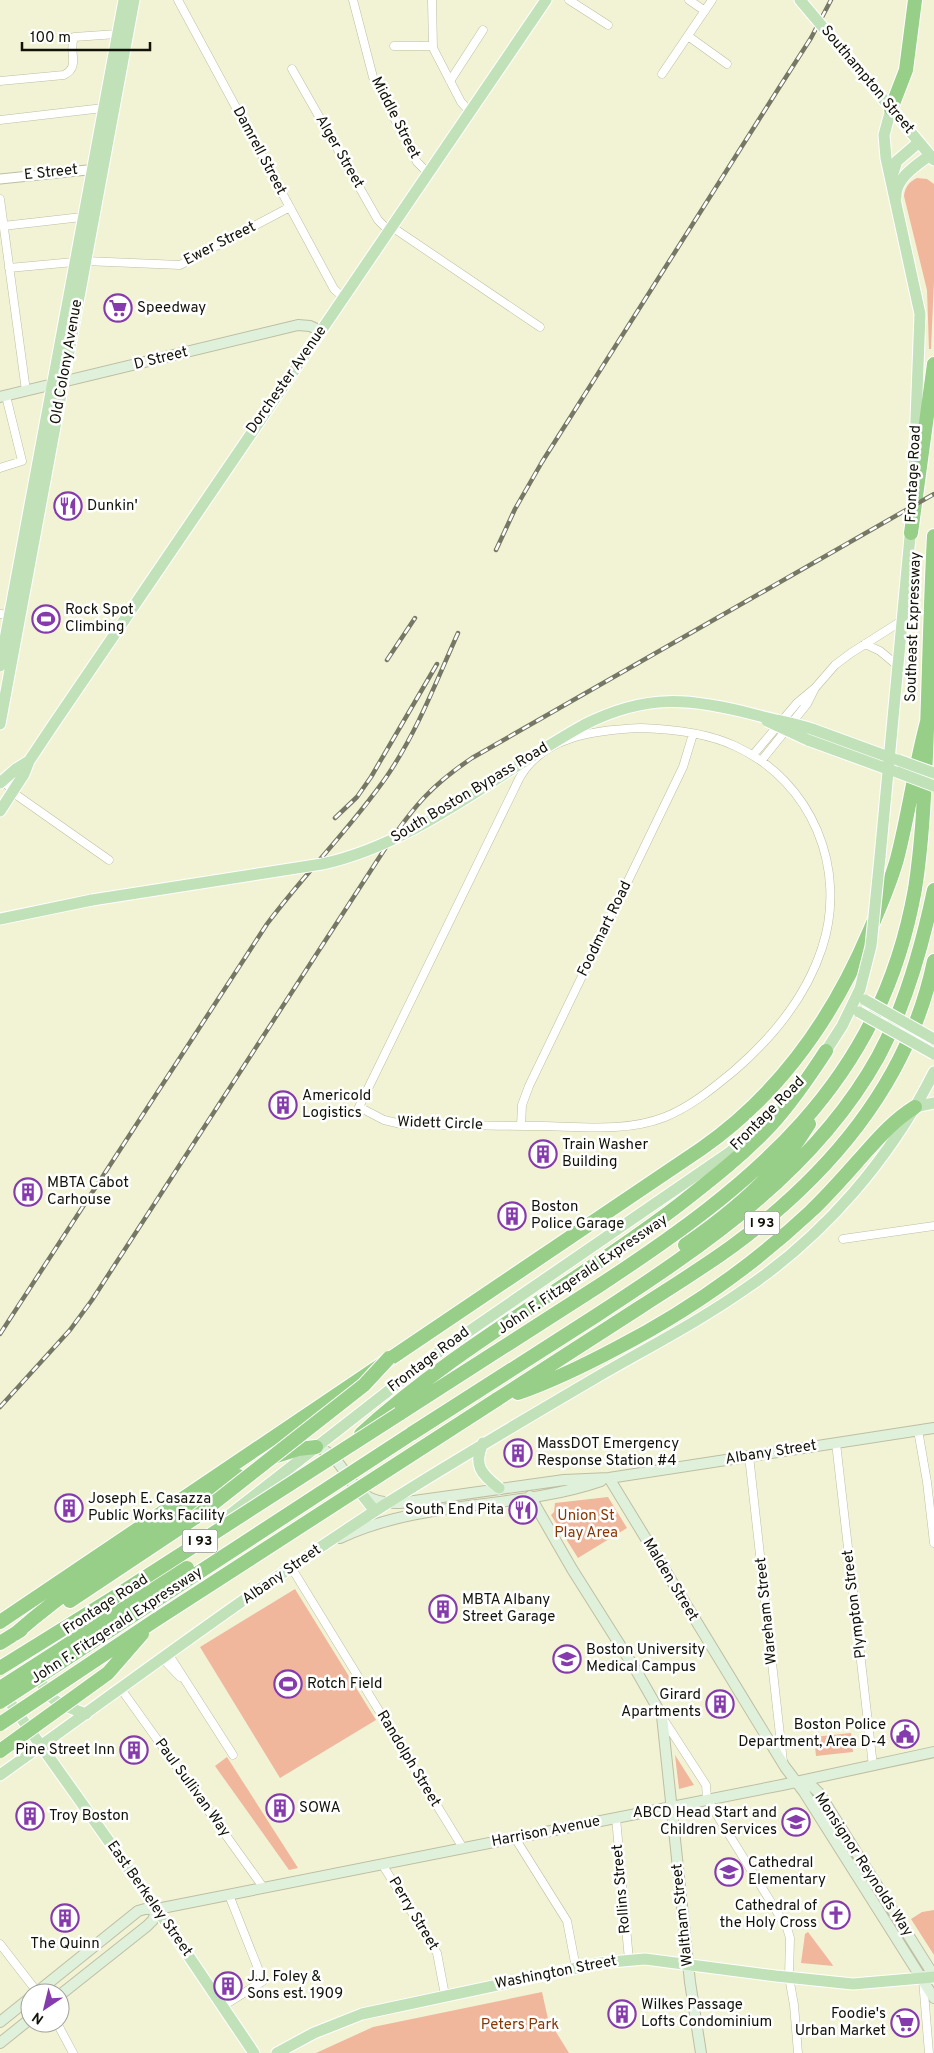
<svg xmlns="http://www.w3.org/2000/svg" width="934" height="2053" font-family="Overpass,sans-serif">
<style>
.green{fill:#f0b79d}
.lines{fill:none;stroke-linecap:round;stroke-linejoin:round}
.minor-casing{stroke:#bebea2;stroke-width:9}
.tertiary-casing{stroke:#bebea2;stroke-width:11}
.secondary-casing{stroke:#bebea2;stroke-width:12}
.primary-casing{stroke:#fff;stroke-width:13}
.motorway-casing{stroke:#fff;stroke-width:16}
.minor{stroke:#fff;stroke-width:8}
.tertiary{stroke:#fff;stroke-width:9}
.secondary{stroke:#e0f1db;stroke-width:10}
.primary{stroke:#c1e2b8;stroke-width:11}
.motorway{stroke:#97cf88;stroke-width:14}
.rail-casing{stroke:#767764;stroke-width:4.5}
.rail{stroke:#fff;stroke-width:2.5;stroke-dasharray:8;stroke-linecap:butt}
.primary-bridge-casing{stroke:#fff;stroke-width:13;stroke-linecap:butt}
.motorway-bridge-casing{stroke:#fff;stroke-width:16;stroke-linecap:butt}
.primary-bridge{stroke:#c1e2b8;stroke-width:11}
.motorway-bridge{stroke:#97cf88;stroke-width:14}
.labels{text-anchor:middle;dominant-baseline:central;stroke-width:5;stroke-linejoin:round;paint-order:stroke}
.shield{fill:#fff;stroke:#595952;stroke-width:1}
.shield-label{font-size:14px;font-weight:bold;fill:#121208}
.street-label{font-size:15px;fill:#121208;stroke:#fff}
.poi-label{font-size:15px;fill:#121208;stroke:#fff;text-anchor:start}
.park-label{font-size:15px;fill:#893702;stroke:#fff}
</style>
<rect width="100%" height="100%" fill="#f2f3d5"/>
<path class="green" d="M917,178L927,179L934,184V281L931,349H929L927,290L904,196C905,187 909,182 917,178Z
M608,1497L627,1528L578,1558L551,1515L554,1512L555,1503Z
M295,1589L376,1720L280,1778L200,1647Z
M851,1733L853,1752L816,1756L814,1737Z
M675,1755L694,1785L679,1789Z
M227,1757L298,1868L289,1870L215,1766Z
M934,1910V1955L911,1919L922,1912Z
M808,1932L832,1964L833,1966L801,1963L805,1934Z
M542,1992L548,2019L569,2053H316L373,2027Z"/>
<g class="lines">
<g class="minor-casing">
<path id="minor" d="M178,0L334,289L344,298
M353,0L373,77L417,162L429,174
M432,0L433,48L461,102L470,112
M569,0L608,25
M689,0L705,11
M688,36L727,64
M394,46H432
M292,69L378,220L389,231
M662,74L712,0
M0,81L64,75C81,66 68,53 74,37L117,34
M450,81L483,30
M0,120L103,108
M0,199L26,391
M3,226L82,217
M392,227L540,327
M85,261L180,265L290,207
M9,268L74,262
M0,468L22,461L6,396
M0,614L13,615
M865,644L880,651L898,666
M641,728C672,729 707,733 735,746C812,781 848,869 822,948C806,997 773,1037 735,1070C713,1088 692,1106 665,1117C627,1132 584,1127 544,1126C496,1126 448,1125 401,1124L384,1120L359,1107L519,779C542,736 595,730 641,728Z
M753,755L797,703L815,688
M761,761L807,704L815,688L835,665L851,653L903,620
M3,780L15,794L109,860
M521,1126L522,1105L529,1086L683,767L693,734
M843,1239L934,1226
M918,1430L927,1482L934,1543
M836,1443L873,1766
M749,1456L783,1762
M291,1567L463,1848
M169,1655L233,1755
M163,1659L180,1677
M121,1689L263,1887
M662,1717L706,1785L707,1799L787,1928L790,1938L789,1977L794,2005L798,2053
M616,1818L629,1960
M515,1838L567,1921L576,1968
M382,1864L437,1953L445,1995
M0,1944L38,1993
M923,1980L929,2053
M223,2006L263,1981L229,1895
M57,2023L73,2053"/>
</g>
<g class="tertiary-casing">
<path id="tertiary" d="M0,179L97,169"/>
</g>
<g class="secondary-casing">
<path id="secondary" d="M0,397L298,325L310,326L321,331
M316,1447C353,1458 342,1505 400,1503L564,1480L609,1478L934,1428
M609,1478L785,1767L804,1792L934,1998
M530,1496L572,1569L637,1672L662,1716L690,1982L701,2053
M340,1538C423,1499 516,1510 601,1481
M799,1782L813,1787L819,1793L934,1976
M36,1993L138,1911L145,1909H157L782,1785L934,1752
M60,1995L147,1926L153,1920L157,1909
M0,2022L30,1998
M0,2043L30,2019"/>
</g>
<g class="primary-casing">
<path id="primary" d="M800,0L811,13
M838,45L934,160
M891,109L884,135L886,158L920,314L914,472
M892,176L897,161L919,142
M896,197C895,178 917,165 930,155
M0,666L124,0
M0,724L134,0
M812,729L894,759
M808,740L893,771
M0,783L16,769L29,761
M0,811L24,774L29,761L53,725L546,0
M880,857L911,526
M0,919L92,900
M822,1057L842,1026L860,989
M915,1107L934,1103
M483,1443C473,1465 481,1474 499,1488
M359,1491L375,1511
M219,1523L433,1356L730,1152L778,1109
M50,1641C38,1661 34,1686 56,1701C65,1707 76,1710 86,1714
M2,1691L157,1909L254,2053
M0,1775C129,1683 255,1588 389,1502C457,1459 527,1418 597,1377C647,1348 698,1322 745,1289C825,1235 891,1158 934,1072
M277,2053L314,2033L362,2014L600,1963L645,1959L776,1976L853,1984L934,1977"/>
</g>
<g class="motorway-casing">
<path id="motorway" d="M891,109L906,70L915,0
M911,533L934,364
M685,1245C730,1214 781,1171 809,1124
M518,1393C552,1381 583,1366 615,1349C687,1312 751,1267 810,1212C827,1196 842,1179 857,1162C876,1141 891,1122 915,1107
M496,1400C545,1369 593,1337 642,1306C673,1286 704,1267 734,1245C830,1174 909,1081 934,961
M399,1414C465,1372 531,1330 597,1287C754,1184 880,1085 915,889C922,844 924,800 926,755C929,682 930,609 934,536
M361,1434C458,1345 576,1284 680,1204C712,1179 744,1154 772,1124C792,1102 809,1077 826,1051
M411,1434C473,1394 535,1355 597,1315C704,1245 814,1172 878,1057C906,1005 922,947 934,890
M273,1457L298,1449L316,1447
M70,1601L196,1517
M0,1622L701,1149C780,1094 833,1018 870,930C880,907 890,884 897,859C909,813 915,765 928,718
M15,1634C84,1574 163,1527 239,1476
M0,1643L21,1630"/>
</g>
<use href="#minor" class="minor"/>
<use href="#tertiary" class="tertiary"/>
<use href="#secondary" class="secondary"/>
<use href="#primary" class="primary"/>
<use href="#motorway" class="motorway"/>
<g class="rail-casing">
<path id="rail" d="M496,550L515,509L542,462L777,91L811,38L831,0
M387,660L415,618
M335,818L357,797L371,777L437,664
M0,1334L267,924C305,873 351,828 387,776C417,732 436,682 458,633
M0,1407L70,1330L92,1300L388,844C415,805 432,785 472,758L934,494"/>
</g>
<use href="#rail" class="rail"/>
<g class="primary-bridge-casing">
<path id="primary-bridge" d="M811,13L838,45
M767,721L808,740
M898,760L934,773
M897,772L934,786
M92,900L322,864C416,844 500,771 584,725C646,693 691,698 756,715C774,720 793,723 812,729
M860,989L871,946L880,857
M865,1000L934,1039
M859,1012L934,1054"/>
</g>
<g class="motorway-bridge-casing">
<path id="motorway-bridge" d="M196,1517L364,1385L389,1358
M0,1668L113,1598L399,1414
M0,1688L187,1568
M0,1702L411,1434
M0,1724L154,1621L496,1400
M0,1751L108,1673L142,1634"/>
</g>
<use href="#primary-bridge" class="primary-bridge"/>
<use href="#motorway-bridge" class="motorway-bridge"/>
</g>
<defs>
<g id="supermarket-ring" transform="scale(1.4375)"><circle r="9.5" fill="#fff" stroke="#853bac" stroke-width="1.5"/><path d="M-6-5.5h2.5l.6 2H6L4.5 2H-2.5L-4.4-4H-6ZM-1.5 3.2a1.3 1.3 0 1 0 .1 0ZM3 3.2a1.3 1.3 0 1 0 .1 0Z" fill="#853bac"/></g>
<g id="restaurant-ring" transform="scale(1.4375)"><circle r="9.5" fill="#fff" stroke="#853bac" stroke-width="1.5"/><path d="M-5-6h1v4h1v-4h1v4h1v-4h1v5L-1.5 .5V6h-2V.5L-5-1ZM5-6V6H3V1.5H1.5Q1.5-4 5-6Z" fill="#853bac"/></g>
<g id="stadium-ring" transform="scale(1.4375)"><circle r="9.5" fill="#fff" stroke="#853bac" stroke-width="1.5"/><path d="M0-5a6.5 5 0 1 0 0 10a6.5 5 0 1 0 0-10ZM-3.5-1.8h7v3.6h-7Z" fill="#853bac"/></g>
<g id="building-ring" transform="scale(1.4375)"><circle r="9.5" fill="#fff" stroke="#853bac" stroke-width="1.5"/><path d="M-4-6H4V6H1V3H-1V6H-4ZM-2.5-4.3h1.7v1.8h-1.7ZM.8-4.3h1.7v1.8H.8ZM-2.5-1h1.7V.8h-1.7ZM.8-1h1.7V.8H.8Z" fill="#853bac"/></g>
<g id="university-ring" transform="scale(1.4375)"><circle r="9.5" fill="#fff" stroke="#853bac" stroke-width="1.5"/><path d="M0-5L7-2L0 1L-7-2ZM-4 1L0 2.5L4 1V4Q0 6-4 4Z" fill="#853bac"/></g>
<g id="civic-ring" transform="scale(1.4375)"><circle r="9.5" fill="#fff" stroke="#853bac" stroke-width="1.5"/><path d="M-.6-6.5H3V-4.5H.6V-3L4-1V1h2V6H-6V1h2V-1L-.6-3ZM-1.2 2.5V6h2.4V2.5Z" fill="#853bac"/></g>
<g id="school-ring" transform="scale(1.4375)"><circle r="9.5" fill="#fff" stroke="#853bac" stroke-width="1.5"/><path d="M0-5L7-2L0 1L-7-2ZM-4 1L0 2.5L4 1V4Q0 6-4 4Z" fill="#853bac"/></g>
<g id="church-ring" transform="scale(1.4375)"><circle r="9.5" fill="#fff" stroke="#853bac" stroke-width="1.5"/><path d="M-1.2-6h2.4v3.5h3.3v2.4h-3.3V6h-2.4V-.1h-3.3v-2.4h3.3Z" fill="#853bac"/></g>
</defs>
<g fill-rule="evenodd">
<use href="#supermarket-ring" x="118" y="308"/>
<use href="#restaurant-ring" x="68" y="506"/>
<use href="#stadium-ring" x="46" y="619"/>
<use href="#building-ring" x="283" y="1105"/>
<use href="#building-ring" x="543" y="1154"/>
<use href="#building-ring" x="28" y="1192"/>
<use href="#building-ring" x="512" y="1216"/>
<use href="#building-ring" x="518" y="1453"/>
<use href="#building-ring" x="69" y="1508"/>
<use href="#restaurant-ring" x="523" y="1510"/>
<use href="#building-ring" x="443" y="1609"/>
<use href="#university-ring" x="567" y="1659"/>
<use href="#stadium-ring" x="288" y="1684"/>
<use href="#building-ring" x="720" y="1704"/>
<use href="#civic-ring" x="905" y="1734"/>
<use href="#building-ring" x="134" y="1750"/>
<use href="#building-ring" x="280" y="1808"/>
<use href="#building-ring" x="30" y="1816"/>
<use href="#school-ring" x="796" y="1822"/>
<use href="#school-ring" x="729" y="1872"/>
<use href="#church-ring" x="836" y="1915"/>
<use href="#building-ring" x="65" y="1918"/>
<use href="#building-ring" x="228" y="1986"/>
<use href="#building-ring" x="622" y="2014"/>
<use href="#supermarket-ring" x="905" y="2023"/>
</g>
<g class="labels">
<g class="shield">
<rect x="744.5" y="1211.5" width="35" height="23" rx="4"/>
<rect x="182.5" y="1529.5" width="35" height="23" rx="4"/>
</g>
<g class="shield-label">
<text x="762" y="1223">I 93</text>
<text x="200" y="1541">I 93</text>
</g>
<g class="street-label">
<text transform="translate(867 80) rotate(50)">Southampton Street</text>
<text transform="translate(395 118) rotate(63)">Middle Street</text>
<text transform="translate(259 151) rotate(62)">Damrell Street</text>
<text transform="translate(339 152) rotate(60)">Alger Street</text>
<text transform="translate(51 173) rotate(-6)">E Street</text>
<text transform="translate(220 244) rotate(-27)">Ewer Street</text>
<text transform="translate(161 359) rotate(-14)">D Street</text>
<text transform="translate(67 362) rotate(-80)">Old Colony Avenue</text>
<text transform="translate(287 380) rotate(-55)">Dorchester Avenue</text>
<text transform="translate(914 474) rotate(-87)">Frontage Road</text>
<text transform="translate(914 627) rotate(-88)">Southeast Expressway</text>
<text transform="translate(470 793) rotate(-31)">South Boston Bypass Road</text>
<text transform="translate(605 929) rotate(-64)">Foodmart Road</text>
<text transform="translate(768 1114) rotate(-45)">Frontage Road</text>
<text transform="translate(440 1124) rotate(2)">Widett Circle</text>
<text transform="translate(583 1275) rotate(-34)">John F. Fitzgerald Expressway</text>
<text transform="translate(429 1360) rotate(-37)">Frontage Road</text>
<text transform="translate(771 1453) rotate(-9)">Albany Street</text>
<text transform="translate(282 1575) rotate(-35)">Albany Street</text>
<text transform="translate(670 1580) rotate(59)">Malden Street</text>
<text transform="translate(855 1604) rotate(-97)">Plympton Street</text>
<text transform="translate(106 1605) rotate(-33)">Frontage Road</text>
<text transform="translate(767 1611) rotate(-96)">Wareham Street</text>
<text transform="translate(117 1626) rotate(-33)">John F. Fitzgerald Expressway</text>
<text transform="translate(408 1759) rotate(59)">Randolph Street</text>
<text transform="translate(192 1788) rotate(54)">Paul Sullivan Way</text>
<text transform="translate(546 1832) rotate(-11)">Harrison Avenue</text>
<text transform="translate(863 1865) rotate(57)">Monsignor Reynolds Way</text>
<text transform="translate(622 1889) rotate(-95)">Rollins Street</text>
<text transform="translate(149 1899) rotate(55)">East Berkeley Street</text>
<text transform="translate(413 1914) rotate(59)">Perry Street</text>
<text transform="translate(683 1915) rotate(-96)">Waltham Street</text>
<text transform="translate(556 1973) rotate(-11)">Washington Street</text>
</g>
<g class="poi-label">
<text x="137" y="308">Speedway</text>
<text x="87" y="506">Dunkin'</text>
<text x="65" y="610">Rock Spot<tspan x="65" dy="17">Climbing</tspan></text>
<text x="302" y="1096">Americold<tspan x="302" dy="17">Logistics</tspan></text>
<text x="562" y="1145">Train Washer<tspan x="562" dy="17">Building</tspan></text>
<text x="47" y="1183">MBTA Cabot<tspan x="47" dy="17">Carhouse</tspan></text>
<text x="531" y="1207">Boston<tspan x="531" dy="17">Police Garage</tspan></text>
<text x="537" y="1444">MassDOT Emergency<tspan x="537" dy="17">Response Station #4</tspan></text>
<text x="88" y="1499">Joseph E. Casazza<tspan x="88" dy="17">Public Works Facility</tspan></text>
<text x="504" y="1510" text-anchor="end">South End Pita</text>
<text x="462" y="1600">MBTA Albany<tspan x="462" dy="17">Street Garage</tspan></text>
<text x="586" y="1650">Boston University<tspan x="586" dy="17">Medical Campus</tspan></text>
<text x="307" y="1684">Rotch Field</text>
<text x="701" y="1695" text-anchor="end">Girard<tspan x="701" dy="17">Apartments</tspan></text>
<text x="886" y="1725" text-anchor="end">Boston Police<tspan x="886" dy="17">Department, Area D-4</tspan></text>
<text x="115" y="1750" text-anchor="end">Pine Street Inn</text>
<text x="299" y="1808">SOWA</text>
<text x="777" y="1813" text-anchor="end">ABCD Head Start and<tspan x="777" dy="17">Children Services</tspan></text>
<text x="49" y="1816">Troy Boston</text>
<text x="748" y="1863">Cathedral<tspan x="748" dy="17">Elementary</tspan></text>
<text x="817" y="1906" text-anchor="end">Cathedral of<tspan x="817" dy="17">the Holy Cross</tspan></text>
<text x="65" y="1944" text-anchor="middle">The Quinn</text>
<text x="247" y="1977">J.J. Foley &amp;<tspan x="247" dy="17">Sons est. 1909</tspan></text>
<text x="641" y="2005">Wilkes Passage<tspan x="641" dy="17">Lofts Condominium</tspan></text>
<text x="886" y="2014" text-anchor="end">Foodie's<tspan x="886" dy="17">Urban Market</tspan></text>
</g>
<g class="park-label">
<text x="586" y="1516">Union St<tspan x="586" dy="17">Play Area</tspan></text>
<text x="520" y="2025">Peters Park</text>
</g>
</g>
<g transform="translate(45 2008) rotate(215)"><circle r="24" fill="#ffffff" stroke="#a0a09c"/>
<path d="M0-4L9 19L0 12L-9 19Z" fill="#853bac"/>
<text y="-8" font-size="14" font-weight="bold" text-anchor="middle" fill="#121208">N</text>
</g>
<path d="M22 42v8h128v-8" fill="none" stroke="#121208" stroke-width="2.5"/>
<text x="30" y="42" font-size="15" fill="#121208" stroke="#ffffff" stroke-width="4" paint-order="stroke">100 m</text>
</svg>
